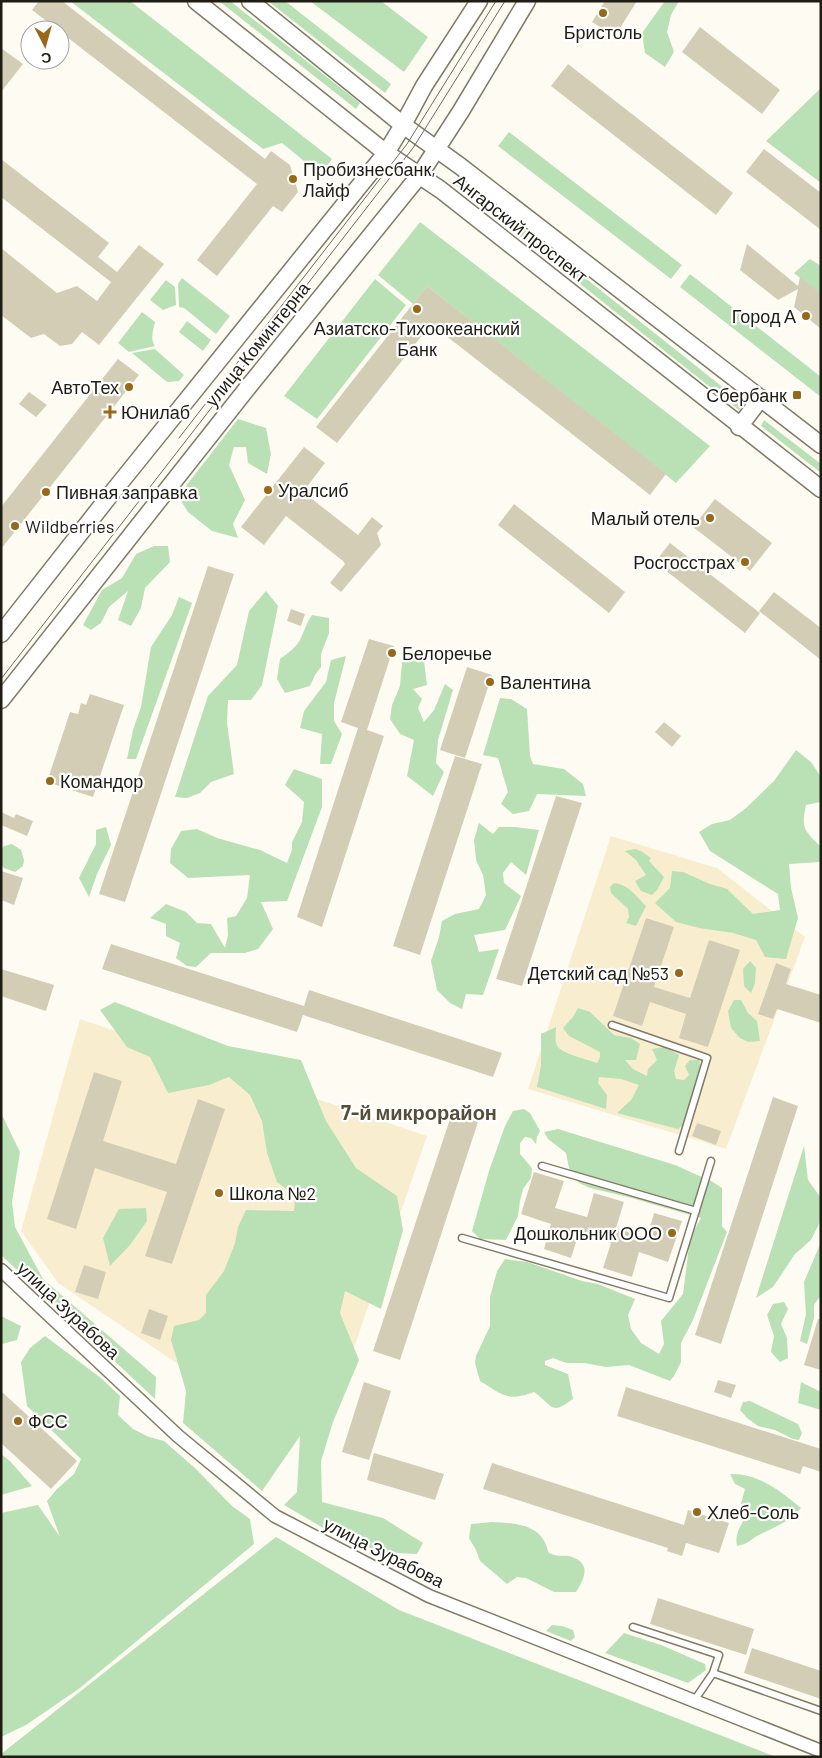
<svg xmlns="http://www.w3.org/2000/svg" width="822" height="1758" font-family="Barlow,sans-serif">
<style>
.built{fill:#f8eecf}
.green{fill:#bae0b6}
.building{fill:#d4cdb6}
.lines{fill:none;stroke-linecap:round;stroke-linejoin:round}
.service-casing{stroke:#817a65;stroke-width:9}
.minor-casing{stroke:#817a65;stroke-width:15}
.tertiary-casing{stroke:#817a65;stroke-width:19}
.service{stroke:#fff;stroke-width:6}
.minor{stroke:#fff;stroke-width:12}
.tertiary{stroke:#fff;stroke-width:16}
.tram{stroke:#6e6b62;stroke-width:1}
.poi-dot{fill:#986819;stroke:#fff;stroke-width:2}
.labels{text-anchor:middle;dominant-baseline:central;stroke-width:4.5;stroke-linejoin:round;paint-order:stroke}
.poi-label{font-size:18px;fill:#1f1c13;stroke:#fff;text-anchor:start}
.street-label{font-size:18px;fill:#1f1c13;stroke:#fff}
.quarter-label{font-size:20px;font-weight:bold;fill:#544e3a;stroke:#fff}
</style>
<rect width="100%" height="100%" fill="#fefcf2"/>
<path class="built" d="M611,836L717,868L805,937L726,1149L528,1089Z
M80,1019L427,1136L327,1426L233,1401L58,1283L21,1231Z"/>
<path class="green" d="M70,1H130L332,159L321,175L282,143L263,149Z
M219,1H230L360,103L356,109Z
M268,1H285L391,84L385,93Z
M310,1H381L428,37L404,72Z
M665,1H679L671,15L667,32L674,52L665,67L645,53L642,33Z
M821,88V183L766,141Z
M509,132L682,265L671,279L498,146Z
M458,177L744,404L739,410L453,183Z
M420,222L710,446L676,483L427,286L413,304L378,275Z
M810,259L821,266V295L794,273Z
M690,274L821,377V397L680,287Z
M182,278L230,316L216,334L184,308L179,307L178,284Z
M375,279L406,305L317,419L284,396Z
M166,280L175,287L176,305L163,310L150,300Z
M142,312L155,322C153,331 150,339 155,346L129,352L118,343Z
M187,321L211,340L203,351L179,332Z
M155,349L184,375L179,381L167,382L132,353Z
M238,419L266,428L271,454L267,474L248,463L246,447H234L229,465L245,500L233,524L238,538L212,531L188,512L178,496Z
M764,420L821,464V473L761,426Z
M154,546H168L170,562L145,588L141,608L131,626L118,620L128,591L109,607L101,623L91,630L83,625L102,590L122,578L136,554Z
M266,591L278,606L262,685L251,700H228L227,723L234,774L211,782L200,793L187,798L175,797L208,696L237,665L249,611Z
M179,597L192,603L136,759H127L133,730L141,707L151,647L172,615Z
M312,615L329,618V633L321,654V667L315,675L310,686L285,693L277,679L280,659C288,653 297,647 301,638C305,629 307,622 312,615Z
M407,644L424,661L427,685L413,689L422,699L418,708L424,722L434,710L445,684L453,690L438,740L436,763L444,772L433,796L407,776L414,740L400,734L390,719L392,705L400,686L402,663Z
M346,656L334,703V721L342,734L331,764H320L322,734L300,728L304,711L326,682L331,660Z
M500,698L511,699L527,709L530,756L533,764L564,769L583,784L586,796L537,794L529,811L513,814L501,804L508,792L498,758L483,755Z
M796,750L811,762L821,777V802L806,805C801,829 804,830 821,847L820,862L789,864L791,888L798,918L786,959L765,957L756,940L733,933L699,928L676,922L655,903L670,888L672,871L683,872L710,884L727,889L753,914L780,910L778,894L710,851L699,832L712,824L730,820L746,808L774,781Z
M294,769L322,779V807L287,901L261,902L273,929L258,949L245,953H211L196,967L187,966L176,958L180,943L166,936V924L150,918L166,904L186,912L197,923L211,924L225,948L228,935L227,918L236,916L247,898L250,875L188,878L170,863L171,849L181,831L197,829L217,838L260,850L287,863L292,850V842L302,822L304,802L285,785Z
M479,823L493,834L499,827H515L539,830L526,875L511,862L503,873L504,883L521,896L505,930L474,935L479,952L499,949L483,995L466,994L462,1009L450,1003L437,990L431,961L439,937L442,921L455,914L479,909L486,895L483,875L476,860L474,840Z
M106,827L111,845L97,874L89,897L79,878L96,844V830Z
M12,844L21,850L24,860L23,866L15,872L4,868L1,864V849L4,846Z
M635,849L641,851L651,858L649,861L664,877L657,890L652,895L641,891L635,881L646,875L636,860L625,851Z
M614,883C628,884 637,897 646,906L636,926L626,923L629,917L628,909L611,893L610,887Z
M750,961L756,968L755,983L751,993L744,986L743,969Z
M734,1000H741L748,1013L757,1021L760,1041L748,1042L740,1038L731,1028L728,1011Z
M115,1002L228,1046L301,1060L326,1121L356,1168L397,1196L403,1230L381,1309L345,1291L340,1313L359,1360L333,1422L321,1461L322,1502L383,1518L423,1543L417,1554L380,1552L325,1529L284,1505L297,1492L300,1436L262,1491L183,1423L186,1391L171,1340L174,1326L199,1320L206,1313V1295L224,1271L235,1243L238,1227L246,1210L294,1211L295,1196L277,1182L267,1153L262,1121L250,1095L229,1077L209,1085L168,1093L150,1057L127,1047L100,1010Z
M578,1008L590,1012L614,1035L631,1038L640,1044L636,1060H625L633,1069L647,1076L648,1069L657,1060L652,1049L665,1047L679,1055L674,1071L676,1079L684,1080L689,1075L685,1066L690,1060H699L704,1084L693,1116L678,1129L617,1113L631,1100L639,1085L621,1079L599,1077L598,1083L607,1095L606,1109L537,1087L541,1065V1034L556,1027C556,1033 554,1042 558,1047C565,1055 587,1059 597,1063L600,1057V1052L569,1036L563,1028L573,1017Z
M524,1109L530,1113L540,1131L537,1137L536,1144L531,1138L525,1137L520,1143V1154L532,1168L531,1178L523,1189L520,1201L518,1216L506,1240L480,1239L472,1231L489,1171L505,1126L513,1111Z
M1,1113L20,1152L12,1202L15,1227L43,1279L156,1377L155,1399L1,1255Z
M558,1129L675,1165L713,1182L722,1188V1226L727,1232L693,1320L681,1343V1362L674,1376L670,1381L629,1365L606,1367L584,1363H566L553,1358L545,1361V1365L568,1374L573,1399C550,1416 554,1406 534,1392C507,1402 503,1395 480,1381L475,1363L476,1356L490,1326V1297L497,1271L505,1259L527,1262L582,1281L598,1284L635,1299L628,1315L631,1329L641,1343L659,1354L664,1344L661,1321L683,1294L690,1238L701,1218L628,1197L590,1188L579,1183L569,1168L566,1153L548,1139L544,1132Z
M804,1146L808,1180L821,1198V1220L811,1240L795,1254L773,1287L756,1298Z
M146,1208L147,1221L130,1245L110,1266L103,1238L119,1209Z
M821,1242V1295L814,1305V1318L807,1344L800,1341L806,1314L804,1282Z
M784,1302L788,1309L781,1324L787,1338L788,1358L780,1362L771,1352L774,1336L767,1315L773,1304Z
M1,1316L21,1326L17,1340L2,1344L1,1349Z
M45,1336L101,1378L120,1396L118,1415L133,1429L149,1437L164,1441L195,1468L232,1506L250,1519L254,1544L80,1688L26,1725L1,1737V1513L38,1505L60,1537L47,1501L57,1489L74,1474L81,1459L27,1406L21,1362L30,1348Z
M801,1382L821,1392V1410L798,1403Z
M750,1401L798,1424L802,1433L799,1440L793,1439L775,1430L758,1426L747,1418L740,1410L743,1402Z
M1,1454L10,1461L32,1486L1,1495Z
M730,1474C758,1473 780,1491 801,1508C790,1522 776,1526 761,1534C750,1539 749,1544 737,1546C734,1531 743,1523 750,1511H739L745,1489L735,1484Z
M492,1522C508,1523 533,1523 543,1539C546,1543 547,1549 549,1553C559,1558 565,1554 572,1557C592,1564 584,1579 576,1592H554L526,1578L517,1577L507,1584L480,1561L476,1550L469,1538L471,1524Z
M276,1537L399,1610L776,1757H1V1754Z
M552,1625L562,1626L573,1630L575,1637L571,1641L546,1631Z
M624,1633L661,1645L705,1664L706,1670L688,1683L605,1653Z"/>
<path class="building" d="M39,1H62L265,159L271,151L290,165L298,192L282,212L273,206L217,276L197,260L257,184L32,10Z
M605,1H637L615,36L592,22Z
M700,27L780,90L762,114L682,52Z
M1,48L23,64L1,92Z
M568,64L733,193L716,215L551,86Z
M764,149L821,193V230L746,172Z
M1,159L109,243L98,257L117,272L139,245L164,264L99,345L82,332L72,344L60,346L44,334L31,338L1,315V248L57,293L77,286L97,301L111,282L1,197Z
M747,244L798,286L800,277L821,294V329L794,307L798,289L778,300L740,270Z
M427,286L666,474L650,495L431,324L337,443L316,427Z
M118,359L139,375L1,549V507Z
M29,392L47,405L36,417L19,404Z
M304,447L325,463L303,492L358,535L372,517L383,526L377,533L381,545L341,592L330,583L345,564L343,561L286,516L264,545L241,527Z
M715,499L772,543L750,571L693,527Z
M514,504L625,592L609,613L498,525Z
M670,543L760,613L745,633L655,562Z
M208,566L234,574L125,902L99,894Z
M774,592L821,628V660L759,611Z
M291,609L305,614L301,626L287,621Z
M369,639L394,646L367,730L384,736L322,927L297,917L358,728L341,722Z
M467,667L492,675L465,758L440,750Z
M90,694L124,705L93,797L47,782L70,712L78,714L81,703L86,705Z
M664,722L681,736L672,747L655,732Z
M455,756L482,764L420,955L393,946Z
M556,796L582,803L522,986L496,979Z
M1,812L14,818L16,814L33,821L27,836L1,825Z
M1,871L23,878L14,905L1,900Z
M646,918L674,927L654,987L690,998L709,940L740,950L708,1047L679,1038L686,1014L650,1002L642,1026L613,1016Z
M111,944L304,1006L309,990L502,1053L493,1077L303,1015L297,1032L102,969Z
M776,963L791,969L786,984L821,995V1023L777,1009L773,1019L758,1014Z
M1,969L54,985L46,1011L1,996Z
M94,1072L122,1081L103,1141L176,1164L198,1099L225,1109L172,1264L145,1256L167,1192L95,1168L76,1229L47,1219Z
M773,1097L798,1106L721,1344L695,1335Z
M452,1113L478,1122L400,1360L373,1351Z
M697,1123L721,1131L716,1145L692,1136Z
M534,1172L564,1181L555,1208L587,1217L594,1193L624,1202L616,1228L647,1238L654,1213L682,1221L668,1262L639,1252L632,1277L603,1268L611,1243L579,1233L571,1258L544,1249L551,1224L521,1214Z
M84,1265L106,1272L98,1299L75,1292Z
M149,1309L168,1316L160,1340L141,1333Z
M818,1319H821V1370L804,1365Z
M718,1380L736,1385L731,1398L714,1392Z
M364,1382L391,1391L369,1460L342,1452Z
M626,1387L821,1449V1472L803,1466L800,1474L617,1416Z
M1,1391L77,1461L51,1489L1,1443Z
M374,1453L444,1474L435,1500L367,1480Z
M492,1463L684,1525L688,1510L729,1523L719,1553L686,1543L682,1556L667,1551L668,1548L483,1489Z
M658,1598L754,1629L746,1655L650,1624Z
M752,1648L821,1671V1699L744,1673Z"/>
<g class="lines">
<g class="service-casing">
<path id="service" d="M612,1025L707,1058L679,1151
M542,1166L696,1211
M462,1238L669,1298L711,1161
M633,1627L719,1655L713,1673L694,1701
M713,1673L821,1711"/>
</g>
<g class="minor-casing">
<path id="minor" d="M1,1270L178,1436L275,1516L429,1596L821,1751"/>
</g>
<g class="tertiary-casing">
<path id="tertiary" d="M196,1L386,153L441,190L821,489
M250,1L403,125L460,166L821,445
M739,427L761,398
M1,634L107,499L386,153L403,125L424,86L479,1
M1,700L249,386L419,176L461,111L527,1"/>
</g>
<use href="#service" class="service"/>
<use href="#minor" class="minor"/>
<use href="#tertiary" class="tertiary"/>
<path class="tram" d="M179,438L407,144L496,1
M1,679L413,148L505,1"/>
</g>
<g class="poi-dot">
<circle cx="603" cy="13" r="5"/>
<circle cx="293" cy="179" r="5"/>
<circle cx="417" cy="309" r="5"/>
<circle cx="806" cy="316" r="5"/>
<circle cx="129" cy="387" r="5"/>
<rect x="792" y="390" width="10" height="10" rx="2.5"/>
<path d="M107.5 404.5h5v5h5v5h-5v5h-5v-5h-5v-5h5z"/>
<circle cx="268" cy="490" r="5"/>
<circle cx="46" cy="492" r="5"/>
<circle cx="710" cy="518" r="5"/>
<circle cx="15" cy="526" r="5"/>
<circle cx="745" cy="562" r="5"/>
<circle cx="392" cy="653" r="5"/>
<circle cx="490" cy="682" r="5"/>
<circle cx="50" cy="781" r="5"/>
<circle cx="679" cy="973" r="5"/>
<circle cx="219" cy="1193" r="5"/>
<circle cx="672" cy="1233" r="5"/>
<circle cx="18" cy="1421" r="5"/>
<circle cx="697" cy="1512" r="5"/>
</g>
<g class="labels">
<g class="poi-label">
<text x="603" y="32" text-anchor="middle">Бристоль</text>
<text x="303" y="169">Пробизнесбанк,<tspan x="303" dy="21">Лайф</tspan></text>
<text x="796" y="316" text-anchor="end">Город А</text>
<text x="417" y="328" text-anchor="middle">Азиатско-Тихоокеанский<tspan x="417" dy="21">Банк</tspan></text>
<text x="119" y="387" text-anchor="end">АвтоТех</text>
<text x="787" y="395" text-anchor="end">Сбербанк</text>
<text x="121" y="412">Юнилаб</text>
<text x="278" y="490">Уралсиб</text>
<text x="56" y="492">Пивная заправка</text>
<text x="700" y="518" text-anchor="end">Малый отель</text>
<text x="25" y="526">Wildberries</text>
<text x="735" y="562" text-anchor="end">Росгосстрах</text>
<text x="402" y="653">Белоречье</text>
<text x="500" y="682">Валентина</text>
<text x="60" y="781">Командор</text>
<text x="669" y="973" text-anchor="end">Детский сад №53</text>
<text x="229" y="1193">Школа №2</text>
<text x="662" y="1233" text-anchor="end">Дошкольник ООО</text>
<text x="28" y="1421">ФСС</text>
<text x="707" y="1512">Хлеб-Соль</text>
</g>
<g class="street-label">
<text transform="translate(521 228) rotate(38)">Ангарский проспект</text>
<text transform="translate(257 344) rotate(-51)">улица Коминтерна</text>
<text transform="translate(69 1310) rotate(43)">улица Зурабова</text>
<text transform="translate(384 1552) rotate(27)">улица Зурабова</text>
</g>
<g class="quarter-label">
<text x="419" y="1112">7-й микрорайон</text>
</g>
</g>
<rect width="822" height="1758" fill="none" stroke="#1f1c13" stroke-width="5"/>
<g transform="translate(45 45) rotate(174)"><circle r="24" fill="#ffffff" stroke="#a5a4a1"/>
<path d="M0-4L9 19L0 12L-9 19Z" fill="#986819"/>
<text y="-8" font-size="14" font-weight="bold" text-anchor="middle" fill="#1f1c13">С</text>
</g>
</svg>
